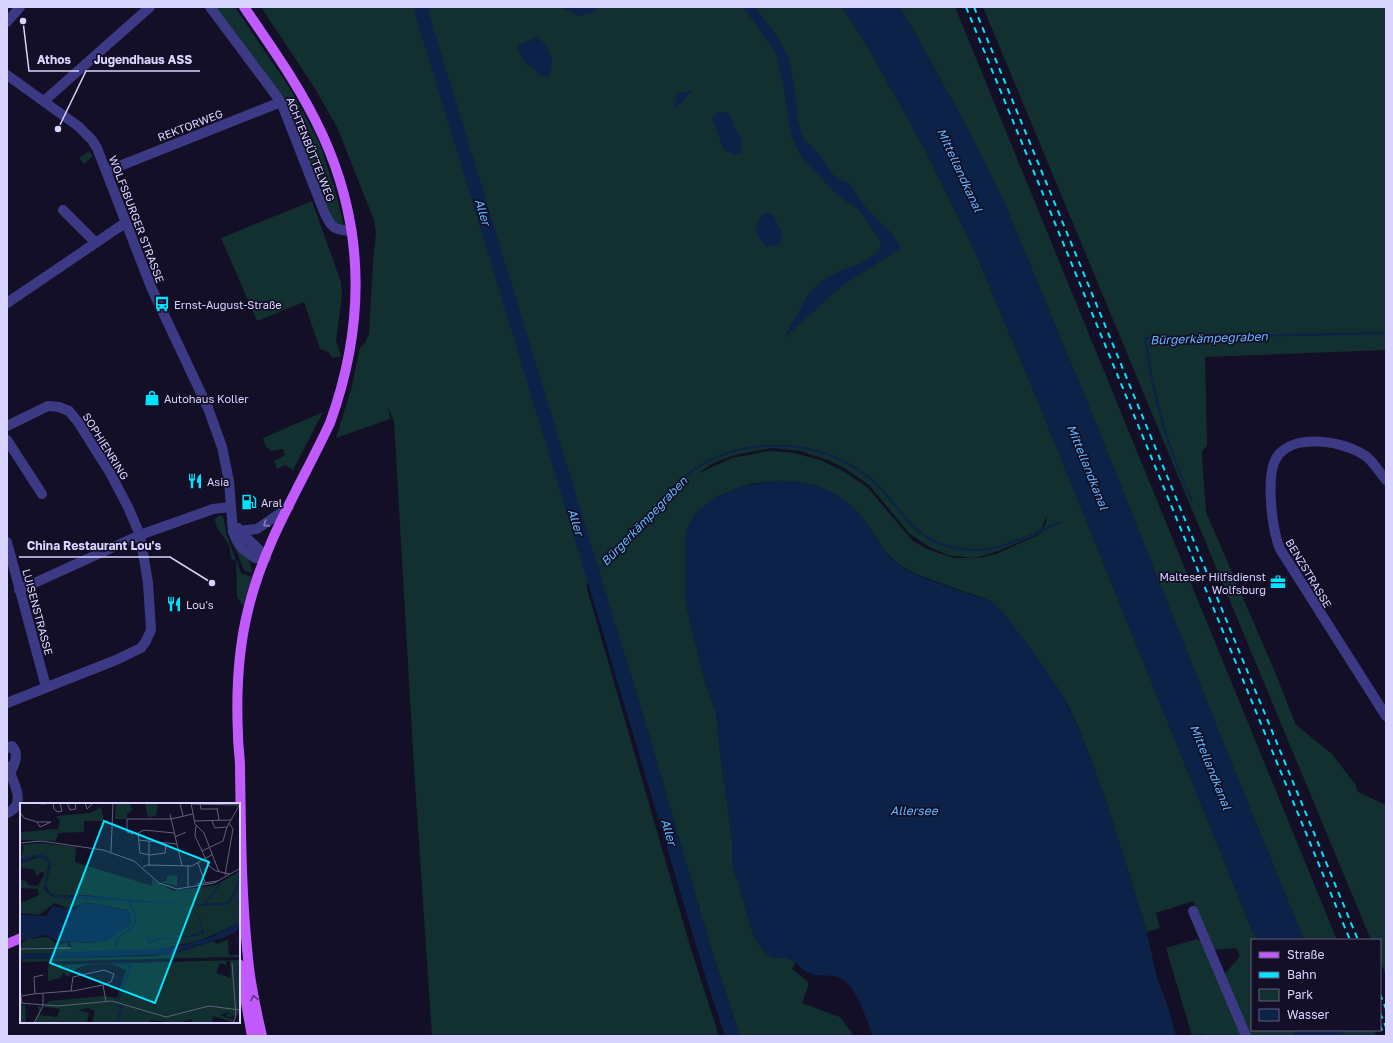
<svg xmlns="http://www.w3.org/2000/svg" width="1393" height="1043" font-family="'Golos Text',sans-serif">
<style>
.green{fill:#12302f;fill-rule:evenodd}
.water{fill:#0c2248}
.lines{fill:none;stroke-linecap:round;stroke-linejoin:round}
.stream{stroke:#0c2248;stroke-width:2}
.minor{stroke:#3d3a85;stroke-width:10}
.major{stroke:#c25bff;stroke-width:10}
.rail{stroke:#00e5ff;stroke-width:2;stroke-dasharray:6 5;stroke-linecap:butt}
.oneway{stroke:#837fbc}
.oneway2{stroke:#623188}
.labels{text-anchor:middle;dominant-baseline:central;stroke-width:3.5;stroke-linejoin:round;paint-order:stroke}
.street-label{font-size:11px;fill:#d9d4ff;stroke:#130f26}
.poi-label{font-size:11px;fill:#d9d4ff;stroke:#130f26;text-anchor:start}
.water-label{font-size:12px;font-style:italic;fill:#62b6ff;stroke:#130f26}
.inset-river{fill:none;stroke:#0c2248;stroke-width:2}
.inset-road{fill:none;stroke:#625e7d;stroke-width:1}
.view{fill:#00e5ff;fill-opacity:0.15;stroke:#00e5ff;stroke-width:2}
.inset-edge{fill:none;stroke:#d9d4ff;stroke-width:2}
.leader{fill:none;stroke:#d9d4ff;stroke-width:1.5}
.callout-dot{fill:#d9d4ff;stroke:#130f26;stroke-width:1.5}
.callout-label{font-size:12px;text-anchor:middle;font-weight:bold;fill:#d9d4ff;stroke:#130f26;stroke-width:3.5;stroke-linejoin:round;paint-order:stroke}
</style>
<rect width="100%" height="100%" fill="#130f26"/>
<path class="green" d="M214,7H235L291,90L320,144L337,197L344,227H338L332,220L284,100Z
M261,7H842L869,49L926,151L973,247L1035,394L1256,940H1252V1030H1294L1296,1036H1205L1204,1034L1192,1036L1166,948L1197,939L1212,949L1193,901L1156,913L1160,928L1147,932L1108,807L1084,741L1068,705L1057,687L1018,633L1004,614L994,604L988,600L918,575L898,564L884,550L870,528L855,510L837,495L814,485L793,481H783L755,483L742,486L717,497L696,513L686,532V601L688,613L704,678L716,713L722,771L725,786L732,842V862L754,936L756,940L776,958H788L796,962L792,969L806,980L809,984L802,1003L840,1017L854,1036H740L712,952L640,705L599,573L586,585L690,946L719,1036H432L414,768L394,421L388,407L390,419L336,438L352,386L360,348L365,343L369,334L373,261L376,232L374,220L337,127L314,87ZM773,448L800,451L828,460L846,469L869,485L910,534L928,546L948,555L975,558L998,551L1040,533L1046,517L1047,521L1040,534L996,554L979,558H954L927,549L913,541L867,487L843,471L820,460L790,452L769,451L732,458L699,473C718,456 748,452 773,448ZM1236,948L1240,956L1224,975L1213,950Z
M899,7H955L1337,940H1304L1228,755L1096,424L1004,202L970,133L916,35Z
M983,7H1386V350L1205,357L1207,446L1202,451V456L1206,512L1275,672L1296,725L1332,754L1355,784L1358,792L1386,805V975L1380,961V940H1371Z
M89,151L93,156L84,164L79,158Z
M312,201L341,282L342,295L336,341L341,356L333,358L328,352L320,349L304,302L257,321L221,238Z
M323,412L293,470L285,465L277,469L274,461L285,455L283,449L271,451L266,447L263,438Z
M219,516H223L227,536L241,573L252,577L243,606L237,597L236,560L231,559C230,554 231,548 228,544C224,535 215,529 215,519Z
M227,522H229L250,562L252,573L244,570L229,534Z
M1341,1030H1374L1376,1036H1343Z"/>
<path class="water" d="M413,7H427L640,705L712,952L740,1036H725L707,982L574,536Z
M560,7H597L595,12L580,16Z
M743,7H755L779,39L789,60L796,97L798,121L803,138L818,153L836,178L850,184L863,204L877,220L892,233L901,248L843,285L784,338L809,293L822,281L844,269L859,264L879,252L881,242L860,211L836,194L801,156L792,138L789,124L783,82L776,53Z
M842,7H899L916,35L970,133L1004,202L1096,424L1228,755L1304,940H1256L1035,394L973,247L926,151L869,49Z
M538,37C551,50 555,59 549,76L540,75L533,68L525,63L517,48V45Z
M693,91L674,110L677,93Z
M725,112L731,116L733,126L742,138L741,153L734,154L724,150L712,118L717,113Z
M772,213L783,236L780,244L766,247L755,230L762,214Z
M774,481C815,479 847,494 870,528C878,539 882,551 893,560C910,575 932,581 953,588C965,592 976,597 988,600L994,604L1004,614L1035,654L1064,698L1084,741L1108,807L1147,932L1157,978L1168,1007L1176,1036H873C867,1021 858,992 846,982C837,973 825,977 814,975C809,973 804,971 801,968C798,966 797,963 794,961C788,957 783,958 777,958C766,958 758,944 754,936L732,862V842L725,786L722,771L716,713L704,678L688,613L686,601L685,545L686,532L692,519L696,513L709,502L717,497L742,486Z
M1294,1030H1341L1343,1036H1296Z"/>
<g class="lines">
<path class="stream" d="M1192,501C1185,485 1178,469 1172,452C1159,415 1150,377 1145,338L1386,333
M598,570C616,551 634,532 652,513C661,503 669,492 678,483C710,451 760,440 804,448C830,453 857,465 876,484C889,496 898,510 910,523C925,541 952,550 975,550C1001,551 1037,531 1061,522"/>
<path class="minor" d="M210,7L281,102L324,212C332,228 333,230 352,231
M7,22L20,7
M7,75L78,126L92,140L97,148L151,287L208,408L222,447L229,481L233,532L237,541L242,548L255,558H266
M44,101L150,7
M107,171L281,102
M63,210L96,243
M7,303L125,223
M7,426L48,406L59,407L69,411L78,422L109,471L128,507L140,535L148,583L151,630L146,641L141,648L116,660L7,703
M7,440L42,494
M1386,480C1380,473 1374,463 1367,457C1346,441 1293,432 1277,457C1265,474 1272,530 1280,549L1386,716
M238,528C246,540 258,546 266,558
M239,531L257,529L289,507
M7,542L46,687
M19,590L140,535L213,509L230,507
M7,748L12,746C20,754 14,765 10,774
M7,766C13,781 28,805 7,813
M1193,911L1246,1036"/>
<path class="major" d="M244,7C273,49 302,90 323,136C366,231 365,326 330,423C302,483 265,541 249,606C238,648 236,692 238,735C238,746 240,757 240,767C241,831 241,894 248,958C250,984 256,1010 262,1036
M7,944L21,938
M239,964L252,1036"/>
<path class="rail" d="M966,7L1350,940
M974,7L1358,940
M1380,994L1386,1009
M1380,1013L1386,1027
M1380,1025L1384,1036"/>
</g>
<defs><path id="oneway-chevron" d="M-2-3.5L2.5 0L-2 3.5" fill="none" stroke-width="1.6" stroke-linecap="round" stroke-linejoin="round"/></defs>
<use class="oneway" href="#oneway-chevron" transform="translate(266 524) rotate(147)"/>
<use class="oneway2" href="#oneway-chevron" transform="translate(254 998) rotate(-101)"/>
<defs>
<g id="bus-bare" transform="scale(1.2)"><path d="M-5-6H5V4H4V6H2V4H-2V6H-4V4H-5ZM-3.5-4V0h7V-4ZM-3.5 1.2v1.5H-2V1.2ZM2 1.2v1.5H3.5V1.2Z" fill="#00e5ff" stroke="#130f26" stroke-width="2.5" paint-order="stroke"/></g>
<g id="shop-bare" transform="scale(1.2)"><path d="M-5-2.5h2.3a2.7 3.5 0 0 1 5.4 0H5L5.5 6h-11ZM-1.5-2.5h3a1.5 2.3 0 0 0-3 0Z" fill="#00e5ff" stroke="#130f26" stroke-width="2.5" paint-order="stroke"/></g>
<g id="restaurant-bare" transform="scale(1.2)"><path d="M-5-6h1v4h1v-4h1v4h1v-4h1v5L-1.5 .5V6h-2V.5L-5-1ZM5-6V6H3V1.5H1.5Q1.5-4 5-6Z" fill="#00e5ff" stroke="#130f26" stroke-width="2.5" paint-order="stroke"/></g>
<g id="fuel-bare" transform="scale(1.2)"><path d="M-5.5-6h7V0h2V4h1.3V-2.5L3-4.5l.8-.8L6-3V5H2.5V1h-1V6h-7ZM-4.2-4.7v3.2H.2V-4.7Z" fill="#00e5ff" stroke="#130f26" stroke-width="2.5" paint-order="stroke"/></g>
<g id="office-bare" transform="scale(1.2)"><path d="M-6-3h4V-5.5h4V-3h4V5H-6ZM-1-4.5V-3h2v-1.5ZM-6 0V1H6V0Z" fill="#00e5ff" stroke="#130f26" stroke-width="2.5" paint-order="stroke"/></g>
</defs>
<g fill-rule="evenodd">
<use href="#bus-bare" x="162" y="304"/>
<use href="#shop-bare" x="152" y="398"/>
<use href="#restaurant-bare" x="195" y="481"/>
<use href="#fuel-bare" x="249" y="502"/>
<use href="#office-bare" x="1278" y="582"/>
<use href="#restaurant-bare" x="174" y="604"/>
</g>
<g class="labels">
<g class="street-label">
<text transform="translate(190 125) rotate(-21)">REKTORWEG</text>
<text transform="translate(311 149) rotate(68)">ACHTENBÜTTELWEG</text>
<text transform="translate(137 219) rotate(69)">WOLFSBURGER STRASSE</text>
<text transform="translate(106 446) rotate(58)">SOPHIENRING</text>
<text transform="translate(1309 573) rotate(59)">BENZSTRASSE</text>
<text transform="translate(38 612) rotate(75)">LUISENSTRASSE</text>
</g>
<g class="poi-label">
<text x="174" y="304">Ernst-August-Straße</text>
<text x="164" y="398">Autohaus Koller</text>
<text x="207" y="481">Asia</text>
<text x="261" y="502">Aral</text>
<text x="1266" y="576" text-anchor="end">Malteser Hilfsdienst<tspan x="1266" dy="13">Wolfsburg</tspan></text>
<text x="186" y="604">Lou's</text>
</g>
<g class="water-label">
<text transform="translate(960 170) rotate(65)">Mittellandkanal</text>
<text transform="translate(483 212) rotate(73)">Aller</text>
<text transform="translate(1209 338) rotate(-2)">Bürgerkämpegraben</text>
<text transform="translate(1088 467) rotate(68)">Mittellandkanal</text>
<text transform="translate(644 521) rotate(-46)">Bürgerkämpegraben</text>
<text transform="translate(576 522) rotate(73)">Aller</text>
<text transform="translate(1211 767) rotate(68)">Mittellandkanal</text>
<text x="914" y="810">Allersee</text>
<text transform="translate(669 832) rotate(73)">Aller</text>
</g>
</g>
<g transform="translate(20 803)">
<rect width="220" height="220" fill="#130f26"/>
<path d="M96,0H110L112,7L107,11V16H95ZM125,0H138L136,13L128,14ZM81,4L84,18H64V29L38,30L36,38L0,37V29L38,26L40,18L36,13L70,10ZM21,40L56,44L55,59L132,83V76L153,88L196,82L220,68V120L181,137L138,147L0,151L2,140L7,136L27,134L37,141L48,140V144L52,145L50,139L72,140L88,137L97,128L108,124L111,118L110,110L107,107L65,99L49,106L35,100L19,112L0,110V98L4,99L19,92L17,86L0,85V77L6,78L8,82L18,83L25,70L21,69L16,73L15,67L0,64V61L18,54L24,55L29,60L24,86L31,93L108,97L67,92L37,93L30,90L26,82L31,63L28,55L16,52L0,57L4,44L0,42ZM157,72V83L140,79L147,78V73ZM217,135L208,137L209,152H219V154L2,159V156L134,153L162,148L193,138L197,141L207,137L218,135V140ZM220,157V209L214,215L212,212L211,215L206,213L207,210L212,211L208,209L200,212L214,217L213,219L193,213L192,220H171L172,216L159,220L130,217V220H72L75,208L68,205L58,207L69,210L67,220H6L14,219L19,210L18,203L21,204L20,212L37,214L40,206L24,204L29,198L84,193L97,195L106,167L91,161L66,162L56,166L48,174L44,170L40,175L28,178V162ZM207,158H210L211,175L196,170L200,160L206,162ZM0,202H5L6,220H0Z" fill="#12302f" fill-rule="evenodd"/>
<path d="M19,51L26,53L30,59V68L26,82L28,88L33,92L67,93L175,102L32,94L24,84L29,64L26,56L15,54L0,61L4,55ZM63,99L108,108L111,112L110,121L90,136L77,140L37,138L25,132L0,138V112L27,113L32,103L55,107ZM174,104L182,119L184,131L155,137L144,135L129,141L125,125L131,139L142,134L154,136L181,129L182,124ZM220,120L217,128L205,134L150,151L0,156V151L151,145L189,135Z" fill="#0c2248"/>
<path class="inset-river" d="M174,102L205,101L211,97L220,76M184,102L201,80M95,146L97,135L111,126L115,119V111L109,98M92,160L111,162L98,198M97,202L102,204L97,220"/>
<path class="inset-road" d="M10,0L25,1M33,0L34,6L38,9L42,8L40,0M47,0L50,7L56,6L55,0M65,0L67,6L73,0M160,0L163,13M171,0L175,21L184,30L199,69M171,1L219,2M180,1L181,6H197M197,5L199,17M0,9L4,15L17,19L20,24L31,19M150,11L162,63M174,18L211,17M192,18L195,25L207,24M17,19H31M176,23L175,33L189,63L196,68L210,71M111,30L113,31L107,29V16H151L173,11M155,34L166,29M118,37L157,41M129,38V63M0,40L21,38L83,47L114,58L139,80L157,86L194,80L219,66M146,40L145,50L130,52L120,50L118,30L124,27L154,30M182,48L203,38L207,24L220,1M91,49L93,0M178,60L185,79M168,63V84M123,64L127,62L172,63L193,51M205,72L213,26L209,20M177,81L198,78M0,146L51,145M212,160L216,213L213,220M83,182L86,198M0,185L2,201M15,191L14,174L23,172M2,193L13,191L50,188H53L83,182L91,179L94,171L84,167L53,174L51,188M0,200L38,203L92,198L146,214L189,203L220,207M14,220L23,203V190"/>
<path class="view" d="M84,18L189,59L135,200L30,160Z"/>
<rect width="220" height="220" class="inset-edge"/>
</g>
<path class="leader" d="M58 129L86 71H200M23 21L29 71H79M212 583L170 557H19"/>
<g class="callout-dot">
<circle cx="58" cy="129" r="4"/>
<circle cx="23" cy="21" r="4"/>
<circle cx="212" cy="583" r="4"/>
</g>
<g class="callout-label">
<text x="143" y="64">Jugendhaus ASS</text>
<text x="54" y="64">Athos</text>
<text x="94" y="550">China Restaurant Lou's</text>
</g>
<rect width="1393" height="1043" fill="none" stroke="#d9d4ff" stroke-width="16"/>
<rect x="1251" y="939" width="130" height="92" fill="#130f26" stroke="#625e7d"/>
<rect x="1259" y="952" width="20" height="6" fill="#c25bff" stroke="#625e7d"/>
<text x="1287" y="959" font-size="12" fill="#d9d4ff">Straße</text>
<rect x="1259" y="972" width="20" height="6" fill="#00e5ff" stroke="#625e7d"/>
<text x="1287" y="979" font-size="12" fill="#d9d4ff">Bahn</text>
<rect x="1259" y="989" width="20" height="12" fill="#12302f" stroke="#625e7d"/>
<text x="1287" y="999" font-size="12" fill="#d9d4ff">Park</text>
<rect x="1259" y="1009" width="20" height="12" fill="#0c2248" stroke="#625e7d"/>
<text x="1287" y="1019" font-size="12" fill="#d9d4ff">Wasser</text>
</svg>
